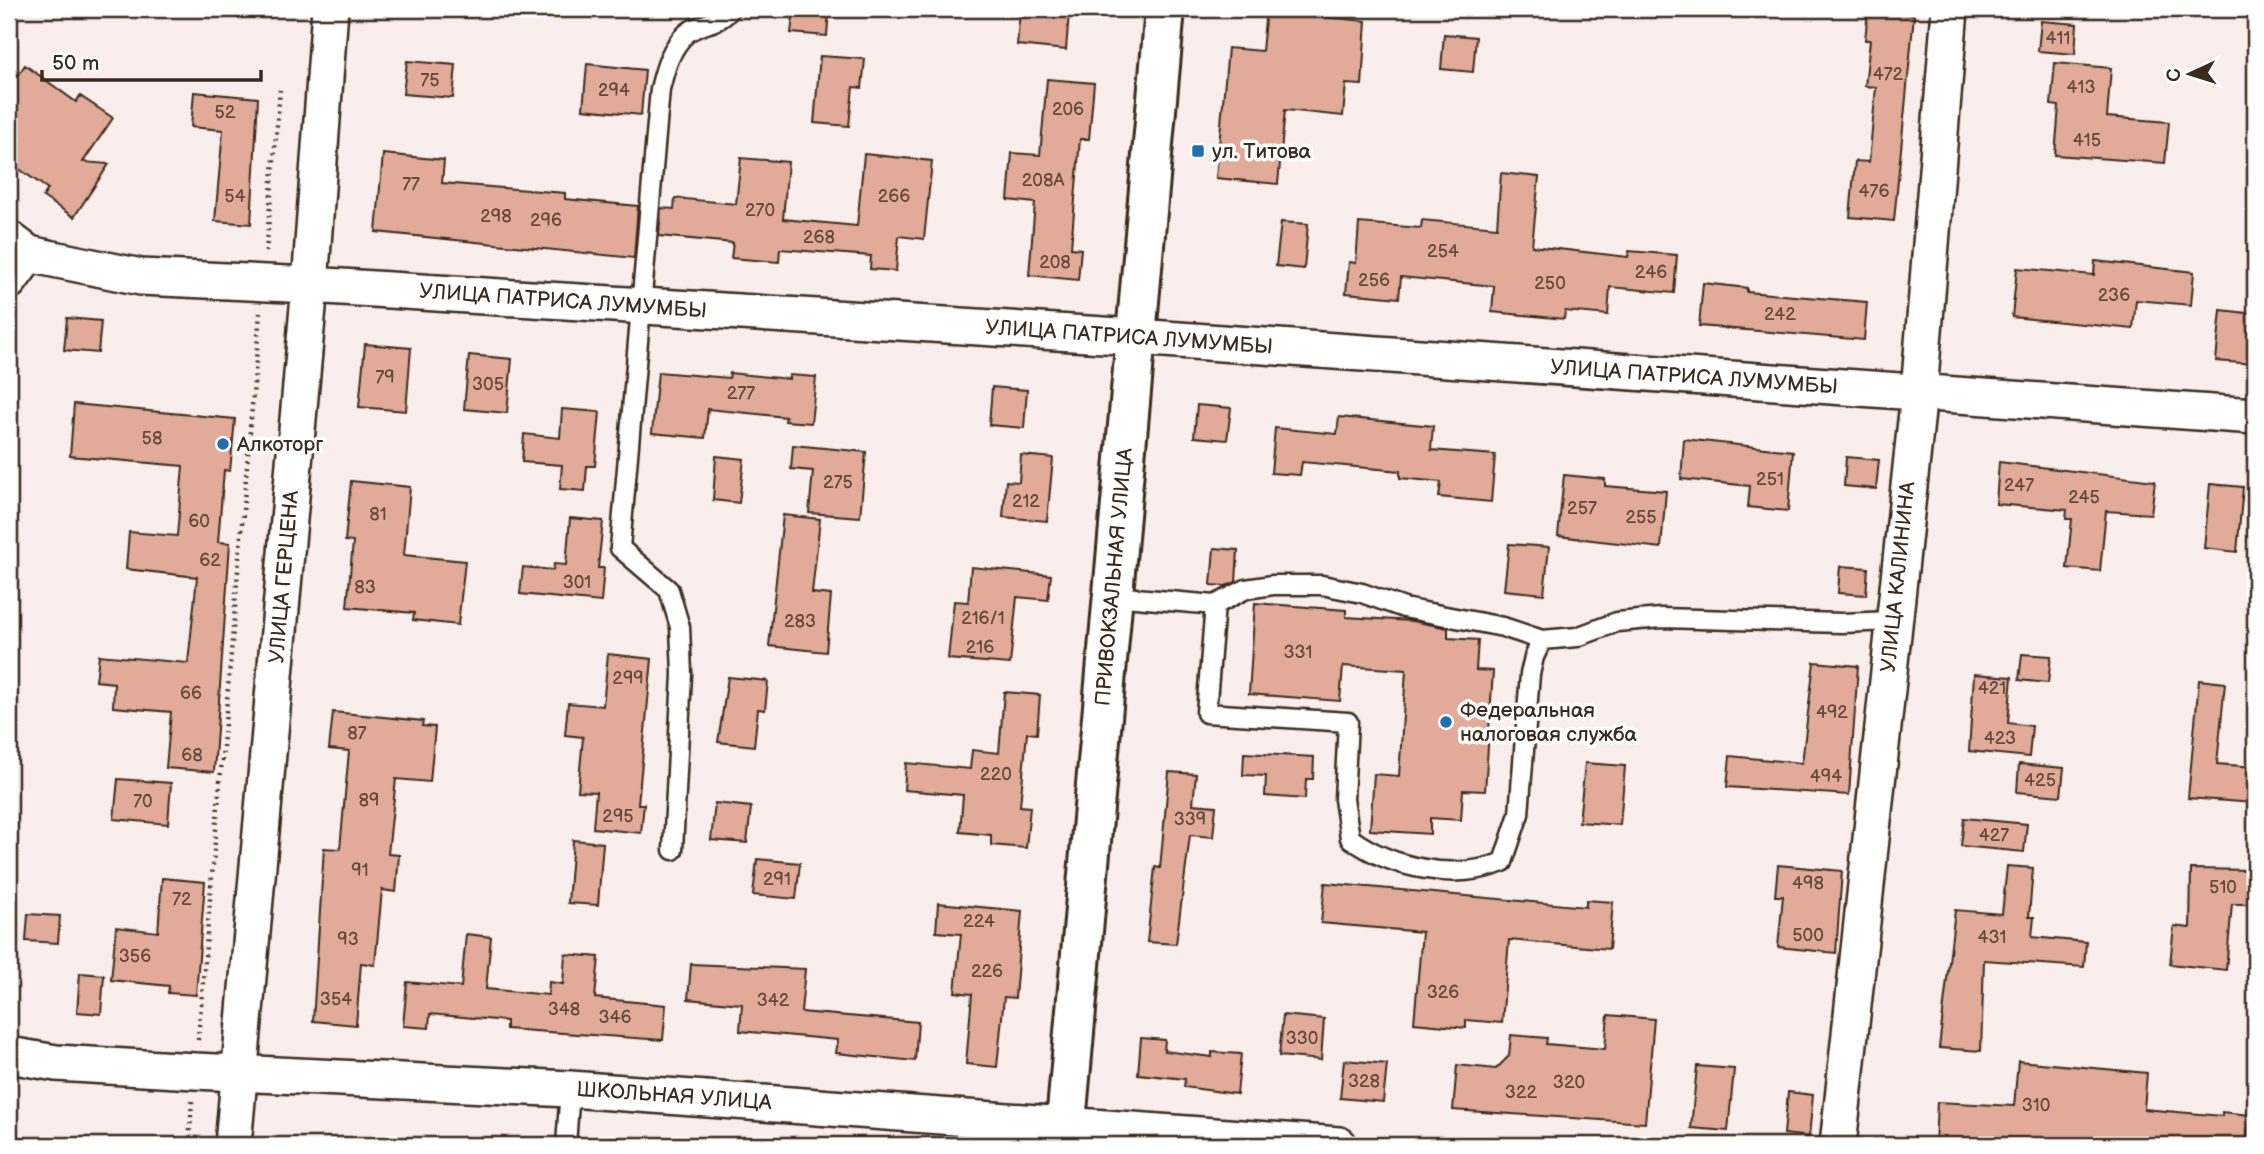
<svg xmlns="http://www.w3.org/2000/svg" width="2264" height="1154" font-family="'Balsamiq Sans',sans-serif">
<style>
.building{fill:#e1aa99;stroke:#3b2a1e;stroke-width:2}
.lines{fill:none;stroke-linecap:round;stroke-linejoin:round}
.lane-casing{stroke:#3b2a1e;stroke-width:23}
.street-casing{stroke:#3b2a1e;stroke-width:40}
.secondary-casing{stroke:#3b2a1e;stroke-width:44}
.path{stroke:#3b2a1e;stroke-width:4.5;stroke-dasharray:2 5;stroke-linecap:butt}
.lane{stroke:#fff;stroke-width:18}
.street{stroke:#fff;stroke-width:35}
.secondary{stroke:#fff;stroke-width:38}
.poi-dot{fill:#1f6fb2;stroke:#fff;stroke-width:2.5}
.labels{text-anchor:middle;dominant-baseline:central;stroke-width:7;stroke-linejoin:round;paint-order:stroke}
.number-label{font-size:18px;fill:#644a3d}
.poi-label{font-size:21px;fill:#3b2a1e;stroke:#fff;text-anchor:start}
.street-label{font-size:21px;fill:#3b2a1e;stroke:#fff}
</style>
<rect width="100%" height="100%" fill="#f9eeeb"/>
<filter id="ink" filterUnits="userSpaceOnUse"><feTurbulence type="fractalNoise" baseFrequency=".0143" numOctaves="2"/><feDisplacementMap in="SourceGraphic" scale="14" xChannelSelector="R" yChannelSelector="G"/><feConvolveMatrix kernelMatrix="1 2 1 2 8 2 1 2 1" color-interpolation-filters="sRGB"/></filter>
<g filter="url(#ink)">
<path class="building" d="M794,9H829L827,36L791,33Z
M1020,9L1069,13L1066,50L1017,45Z
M1266,9H1314V16L1366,21L1362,85L1346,84L1343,116L1285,110L1278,184L1216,178L1228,48L1262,51Z
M1868,11L1914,15L1894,221L1850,217L1855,161L1869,162L1876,87L1865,86L1870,40H1865Z
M2041,21L2077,24L2075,54L2038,51Z
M1444,34L1476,37L1473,72L1441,69Z
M820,56L865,59L862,88L853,87L849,126L814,123Z
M407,61L456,65L453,98L403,94Z
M2055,63L2111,68L2107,117L2169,122L2165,163L2055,155L2059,106L2051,105Z
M587,64L645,70L641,115L583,109Z
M25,65L76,102L80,96L113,118L83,162L109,164L74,217L43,197L48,189L9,162V88Z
M1047,79L1094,83L1089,139H1080L1071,248L1081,249L1078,280L1029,275L1035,203L1008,200L1012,153L1040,155Z
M194,92L258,98L251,224L215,221L223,130L191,127Z
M383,154L444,160L442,183L565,193V199L638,206L634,258L376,232Z
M864,154L932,161L924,239L899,236L896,271L870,269L871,256L780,249L779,262L731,258L733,243L659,236L661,208L674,209L675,198L736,204L741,158L788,162L783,219L857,226Z
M1501,173L1539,177L1532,246L1628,257L1629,251L1677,255L1674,293L1610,287L1608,315L1565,311L1564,319L1492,312L1494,286L1401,277L1399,298L1346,293L1349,262L1356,263L1359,223L1421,228L1422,220L1497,227Z
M1281,222L1308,224L1304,269L1276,266Z
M2095,261L2194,272L2191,305L2136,300L2133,329L2012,317L2017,268L2094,275Z
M1703,283L1747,288V292L1867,302L1864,340L1699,326Z
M2221,310L2255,314V364L2216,361Z
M67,318L101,321L98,353L64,350Z
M365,344L411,348L406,411L359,407Z
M469,355L512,359L507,413L464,409Z
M658,372L729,378L730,373L789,379V375L816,377L811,423L785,421L786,417L708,409L705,438L652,433Z
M992,387L1027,390L1024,428L989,425Z
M74,404L235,419L230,471L224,470L218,542L230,543L214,772L166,768L171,712L113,707L114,683L96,681L99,655L188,663L197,577L126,569L129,532L177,536L183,466L70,456Z
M1197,405L1231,408L1227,440L1194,437Z
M562,409L600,412L595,466H587L585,491L560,489L562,465L522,462L524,434L560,438Z
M1339,417L1433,426L1431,450L1495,455L1491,502L1439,497L1441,482L1400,478V471L1302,462L1300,475L1271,473L1275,428L1337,434Z
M1684,439L1793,451L1788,511L1748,507L1750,486L1681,479Z
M793,445L866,452L860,517L809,513L813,471L791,469Z
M1021,455L1053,458L1047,521L1003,517L1006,481L1019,482Z
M716,456L744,459L739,503L713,500Z
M1846,457L1879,460L1876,489L1844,486Z
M1999,462L2155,481L2151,514L2106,511L2100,571L2067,568L2072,519H2066L2067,510L1996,504Z
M1564,475L1605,479V486L1666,491L1661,548L1558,536Z
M351,481L410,487L404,555L465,561L458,625L413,620L414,613L347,607L353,542L345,541Z
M2210,484L2243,487L2237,552L2204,548Z
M783,515L820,519L812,593L831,595L826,652L769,646Z
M570,518L603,521L598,568H604L601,602L520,594L523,567L553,570L554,564L566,565Z
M1509,544L1549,547L1544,594L1504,590Z
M1214,548L1238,550L1236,582L1226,586L1211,585Z
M1840,566L1868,568L1866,595L1838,593Z
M971,567L1051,575L1048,600L1017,597L1010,664L948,659L954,601L968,602Z
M1255,603L1346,610V617L1412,621L1448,628V638L1478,640L1476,670L1493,671L1485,791L1463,790L1461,820L1430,818V834L1370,830L1374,774L1399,776L1406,670L1343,666L1340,701L1249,694Z
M608,654L652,659L638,804H644L641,833L593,828L596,792L578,791L583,737L565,735L568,703L603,706Z
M2022,654L2051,656L2048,683L2019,680Z
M1814,662L1858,666L1849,795L1727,787L1730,756L1802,763Z
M1974,674L2012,677L2008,723L2032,726L2029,757L1969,751Z
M728,677L768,681L765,710L758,709L754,746L718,742Z
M2199,680L2225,683L2217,764L2255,767L2254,803L2188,798Z
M1004,692L1040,695L1037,734L1027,733L1020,806L1030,807L1026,848L991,845V835L960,832L963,795L904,790L906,763L970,769L972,750L999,753Z
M333,712L423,721L422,726L435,727L430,782L396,779L388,854L399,855L396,892L382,890L375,965L361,963L356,1025L313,1021L324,848L340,849L349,751L329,749Z
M1244,753L1314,757L1313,779H1306L1305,799L1265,796L1266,776L1243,775Z
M1585,763L1625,766L1620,825L1579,822Z
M2019,764L2064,768L2061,796L2017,792Z
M1169,772L1196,774L1193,804L1216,806L1213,837L1190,835L1176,944L1147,942L1155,867L1160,868Z
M118,779L171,783L168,824L114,819Z
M715,803L751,807L747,843L711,840Z
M1964,818L2027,824L2024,852L1961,846Z
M573,840L603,843L598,905L568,903Z
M757,859L800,863L796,899L753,895Z
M1778,865L1842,871L1836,953L1778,947L1783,896H1775Z
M2007,866L2033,868L2029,917H2034L2032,937L2086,942L2084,967L1984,960L1981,1051L1939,1048L1955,910L2002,914Z
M2191,869L2255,870V904H2232L2226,970L2170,964L2174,926L2190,928Z
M162,878L205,882L196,995L168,993L169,986L111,980L116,927L158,932Z
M1325,883L1586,907V900L1613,902L1609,949L1509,940L1502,1023L1466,1020V1028L1414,1023L1422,932L1321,923Z
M938,903L1022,911L1015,998L1004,997L997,1067L966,1064L972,994L955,992L961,934L936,932Z
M28,914L60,916L58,943L26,941Z
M466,934L491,937L486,989L548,995L549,982L563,984L565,954L599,957L595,998L666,1005L663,1040L506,1029V1021L430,1014L429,1028L403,1026L407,982L461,987Z
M691,964L805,969L801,1012L918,1022L915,1061L836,1053L838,1040L740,1031L742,1004L688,999Z
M80,973L104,975L101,1014L77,1012Z
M1283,1015L1324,1019L1321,1060L1279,1056Z
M1608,1015L1654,1019L1645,1123L1453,1110L1457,1065L1496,1069L1509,1056L1511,1035L1547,1038L1546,1044L1605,1049Z
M1141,1038L1165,1040L1164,1051L1212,1057V1052L1241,1054L1237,1094L1184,1087L1185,1079L1138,1074Z
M1344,1060L1387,1064L1383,1102L1340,1098Z
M2018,1061L2147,1073L2144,1109L2222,1116V1112L2250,1115L2247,1145H1935L1937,1102L2014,1106Z
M1697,1066L1734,1069L1728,1131L1691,1128Z
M1788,1092L1813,1095L1809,1137L1784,1134Z"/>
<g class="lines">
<g class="lane-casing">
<path id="lane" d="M1113,596L1215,605
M1542,640L1503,627L1404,608L1362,593L1322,585H1273L1246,589L1215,605L1206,713L1348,722L1344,799L1350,838C1391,868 1455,882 1503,862L1519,814L1530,674L1534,657L1542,640L1577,637L1617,622L1661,618L1842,623L1893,621
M673,850L682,674L680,627L669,590L620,548L660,89C665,69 670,48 687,33C700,22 720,25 730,9
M566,1145L570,1089"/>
</g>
<g class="street-casing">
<path id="street" d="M9,239L29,254L141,277L310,285L1136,337L2255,416
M9,281L29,254
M9,1055L56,1063L195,1071L570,1089L1339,1145
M233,1145L310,285L330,9
M1838,1145L1919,393L1950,9"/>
</g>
<g class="secondary-casing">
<path id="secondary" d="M1064,1145L1165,9"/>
</g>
<path class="path" d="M266,252L280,90
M198,1040L260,313
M189,1145L192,1101"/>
<use href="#lane" class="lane"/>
<use href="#street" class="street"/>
<use href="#secondary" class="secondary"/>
</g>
</g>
<g class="poi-dot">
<rect x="1191" y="144" width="14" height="14" rx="3.5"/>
<circle cx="223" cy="444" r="7"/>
<circle cx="1446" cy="722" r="7"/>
</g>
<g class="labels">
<g class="number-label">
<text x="2058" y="38">411</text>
<text x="1888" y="74">472</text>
<text x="430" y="80">75</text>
<text x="2081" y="87">413</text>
<text x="614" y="90">294</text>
<text x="1068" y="109">206</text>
<text x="225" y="112">52</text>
<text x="2087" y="140">415</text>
<text x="1043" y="180">208А</text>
<text x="411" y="184">77</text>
<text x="1874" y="191">476</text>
<text x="235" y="196">54</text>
<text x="894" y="196">266</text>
<text x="760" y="210">270</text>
<text x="496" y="216">298</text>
<text x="546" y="220">296</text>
<text x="819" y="237">268</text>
<text x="1443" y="251">254</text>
<text x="1055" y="262">208</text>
<text x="1651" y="272">246</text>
<text x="1374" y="280">256</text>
<text x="1550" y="283">250</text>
<text x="2114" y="295">236</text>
<text x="1780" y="314">242</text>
<text x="385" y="377">79</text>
<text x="488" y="384">305</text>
<text x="741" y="393">277</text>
<text x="152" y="438">58</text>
<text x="1770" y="479">251</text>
<text x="838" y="482">275</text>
<text x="2019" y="485">247</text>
<text x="2084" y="497">245</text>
<text x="1026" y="501">212</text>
<text x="1582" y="508">257</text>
<text x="378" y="514">81</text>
<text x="1641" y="517">255</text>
<text x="199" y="521">60</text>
<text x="210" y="560">62</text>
<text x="577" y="582">301</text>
<text x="365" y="587">83</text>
<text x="983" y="618">216/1</text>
<text x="800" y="621">283</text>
<text x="980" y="647">216</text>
<text x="1298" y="652">331</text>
<text x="628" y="678">299</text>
<text x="1992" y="688">421</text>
<text x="191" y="693">66</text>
<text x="1832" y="712">492</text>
<text x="357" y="733">87</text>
<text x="2000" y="738">423</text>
<text x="192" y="755">68</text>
<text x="996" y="774">220</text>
<text x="1826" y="776">494</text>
<text x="2040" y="780">425</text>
<text x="369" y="800">89</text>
<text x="143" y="801">70</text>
<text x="618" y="816">295</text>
<text x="1190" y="819">339</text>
<text x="1994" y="835">427</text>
<text x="360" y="870">91</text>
<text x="777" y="879">291</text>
<text x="1808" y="883">498</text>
<text x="2223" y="887">510</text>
<text x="182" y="899">72</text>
<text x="979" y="921">224</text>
<text x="1808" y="935">500</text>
<text x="1992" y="937">431</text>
<text x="348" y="939">93</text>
<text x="135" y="956">356</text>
<text x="987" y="971">226</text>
<text x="1443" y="992">326</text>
<text x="336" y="999">354</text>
<text x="773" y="1000">342</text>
<text x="564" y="1009">348</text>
<text x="615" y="1017">346</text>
<text x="1302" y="1038">330</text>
<text x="1364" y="1081">328</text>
<text x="1569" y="1082">320</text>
<text x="1521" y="1092">322</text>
<text x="2036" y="1105">310</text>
</g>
<g class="poi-label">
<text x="1212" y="151">ул. Титова</text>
<text x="237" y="444">Алкоторг</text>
<text x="1460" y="710">Федеральная<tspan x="1460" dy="24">налоговая служба</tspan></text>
</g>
<g class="street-label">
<text transform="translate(563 301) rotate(4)">УЛИЦА ПАТРИСА ЛУМУМБЫ</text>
<text transform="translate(1129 337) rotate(4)">УЛИЦА ПАТРИСА ЛУМУМБЫ</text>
<text transform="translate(1694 377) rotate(4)">УЛИЦА ПАТРИСА ЛУМУМБЫ</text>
<text transform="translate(284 577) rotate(-85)">УЛИЦА ГЕРЦЕНА</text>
<text transform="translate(1114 577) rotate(-85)">ПРИВОКЗАЛЬНАЯ УЛИЦА</text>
<text transform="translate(1898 577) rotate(-84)">УЛИЦА КАЛИНИНА</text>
<text transform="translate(674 1096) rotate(4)">ШКОЛЬНАЯ УЛИЦА</text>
</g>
</g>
<rect width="2264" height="1154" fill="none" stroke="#fff" stroke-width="35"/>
<rect x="18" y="18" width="2229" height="1119" fill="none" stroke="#3b2a1e" stroke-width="2.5" filter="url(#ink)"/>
<g transform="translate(2190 74) rotate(266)" stroke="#ffffff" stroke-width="5" paint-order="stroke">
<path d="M0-5L12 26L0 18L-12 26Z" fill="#3b2a1e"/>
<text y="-10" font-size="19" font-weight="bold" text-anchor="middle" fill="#3b2a1e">С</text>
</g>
<path d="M42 70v10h219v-10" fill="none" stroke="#3b2a1e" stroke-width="3.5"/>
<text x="52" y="70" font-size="21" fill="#3b2a1e" stroke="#ffffff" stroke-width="5" paint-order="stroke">50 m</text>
</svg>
